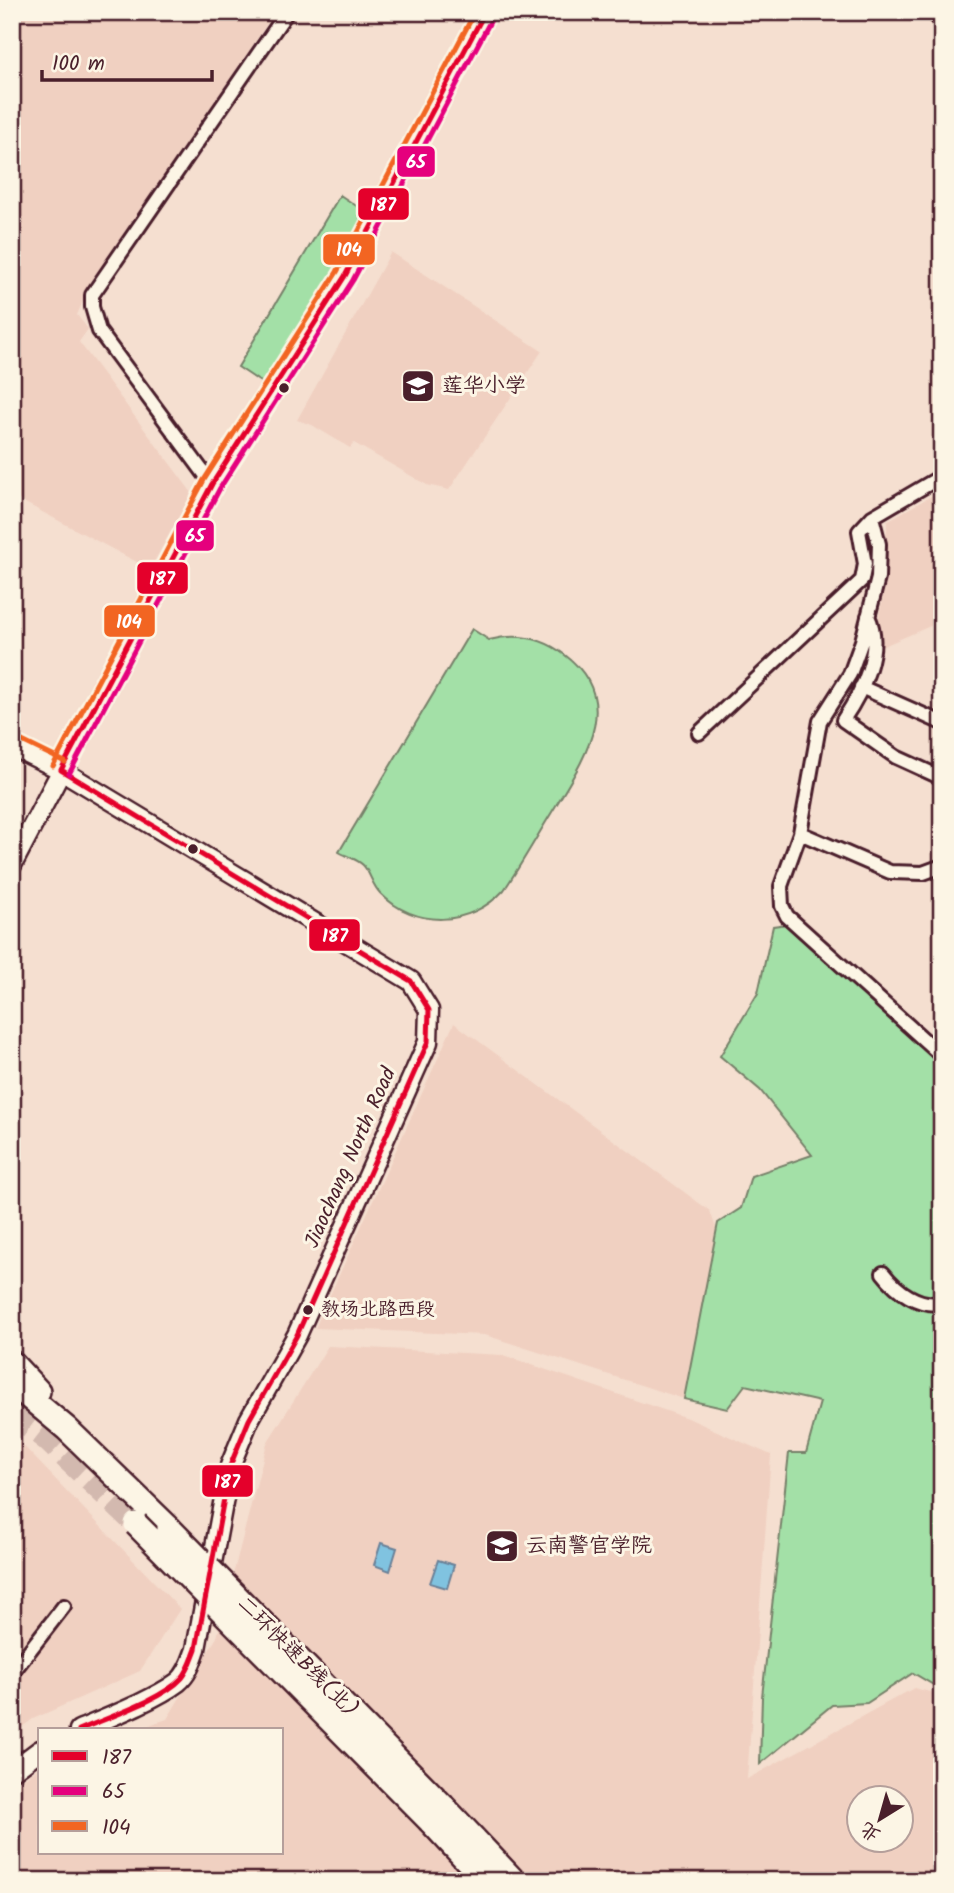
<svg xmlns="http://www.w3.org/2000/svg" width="954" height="1893" font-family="Kalam,'LXGW WenKai TC',sans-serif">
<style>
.built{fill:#f0d0c1;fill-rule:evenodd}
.green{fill:#a3e0a7;stroke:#768069;stroke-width:2}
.water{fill:#80c3e0;stroke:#6a8198;stroke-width:2}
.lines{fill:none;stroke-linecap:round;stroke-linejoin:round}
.highway-tunnel{stroke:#d3b9af;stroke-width:23;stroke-dasharray:23 11;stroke-linecap:butt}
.street-casing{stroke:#4a1f2b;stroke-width:18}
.secondary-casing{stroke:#4a1f2b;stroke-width:23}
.highway-casing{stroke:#4a1f2b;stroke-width:28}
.street{stroke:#fcf5e5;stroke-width:12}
.secondary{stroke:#fcf5e5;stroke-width:18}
.highway{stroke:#fcf5e5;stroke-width:23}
.highway-bridge-casing{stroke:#4a1f2b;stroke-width:28;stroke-linecap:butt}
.highway-bridge{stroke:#fcf5e5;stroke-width:23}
.bus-1-casing{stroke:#fcf5e5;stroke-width:10}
.bus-2-casing{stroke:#fcf5e5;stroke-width:10}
.bus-3-casing{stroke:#fcf5e5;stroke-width:10}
.bus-1{stroke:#e4002b;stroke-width:5}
.bus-2{stroke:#e5007d;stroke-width:5}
.bus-3{stroke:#f26522;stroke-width:5}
.bus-dot{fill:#4a1f2b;stroke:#fcf5e5;stroke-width:2.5}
.labels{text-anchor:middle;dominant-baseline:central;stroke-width:6;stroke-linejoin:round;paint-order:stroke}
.bus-label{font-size:19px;fill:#4a1f2b;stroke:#fcf5e5;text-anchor:start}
.poi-label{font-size:21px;fill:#4a1f2b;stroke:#fcf5e5;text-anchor:start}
.street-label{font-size:21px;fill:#4a1f2b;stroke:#fcf5e5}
.line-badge{stroke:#fcf5e5;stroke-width:2.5}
.badge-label{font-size:19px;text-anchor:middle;font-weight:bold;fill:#fff}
</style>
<rect width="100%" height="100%" fill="#f5dfd0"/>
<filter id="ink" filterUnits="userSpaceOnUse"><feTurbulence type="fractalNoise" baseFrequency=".0143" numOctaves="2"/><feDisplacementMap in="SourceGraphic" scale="14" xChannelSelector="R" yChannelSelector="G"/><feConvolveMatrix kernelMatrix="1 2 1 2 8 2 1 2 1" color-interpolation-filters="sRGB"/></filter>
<g filter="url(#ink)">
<path class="built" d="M12,12H275L87,292L77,315L88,329L79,342L192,493L150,569L12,496Z
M391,252L542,351L449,490L427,485L354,443L350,448L312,425L297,420Z
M942,490V621L879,648V616L886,581L887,521Z
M454,1023L710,1211L739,1294L684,1399L485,1335L315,1328Z
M328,1346L503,1355L690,1419L771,1455L747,1779L914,1688L942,1695V1881H12V1788L40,1766V1853H282V1730H135L167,1719L217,1637L267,1443ZM860,1798H902V1840H860Z
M12,1434L180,1609L140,1671L33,1719L12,1734Z"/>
<path class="green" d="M340,195L370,215L352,255L268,387L238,367Z
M472,629L489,640C516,633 542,637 565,655C627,702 581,763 552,812C536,838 521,865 504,890C470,927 415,929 380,893C372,885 370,872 363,865C357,859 346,856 339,852Z
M787,924L834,963L942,1066V1690L913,1673L867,1703L832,1705L760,1764L762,1697L789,1453H806L820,1402L745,1385L727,1409L684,1399L718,1223L741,1208L751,1176L812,1155L760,1090L720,1056L758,993L773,926Z"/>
<path class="water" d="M381,1543L397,1548L390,1571L374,1565Z
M438,1560L454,1565L447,1588L430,1583Z"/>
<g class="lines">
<path class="highway-tunnel" d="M12,1413L47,1440L136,1524"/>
<g class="street-casing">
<path id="street" d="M932,12L942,22
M212,484L99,331L92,307V295L287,12
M872,517L879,544L878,578L862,641L850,674L820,721L800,833L781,886L782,906L787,916L942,1056
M868,616C884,649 862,692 843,720L896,757L942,778
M861,687L942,723
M699,733L862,580L865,564L859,531L872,517L942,476
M800,833L890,872L923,873L942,866
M883,1273C897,1291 918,1307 942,1303
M12,1673L64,1606"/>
</g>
<g class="secondary-casing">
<path id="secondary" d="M12,746L61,770L411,981L429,1010L428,1042L297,1335L249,1420L230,1466L196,1649C192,1660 188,1674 178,1682C154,1700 107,1718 79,1730
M12,865L212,484L345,276L385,204L485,12
M12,1771L40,1750"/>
</g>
<g class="highway-casing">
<path id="highway" d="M12,1363L38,1391
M12,1383L67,1429L169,1528
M443,1806L514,1881
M430,1821L486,1881"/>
</g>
<use href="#street" class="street"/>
<use href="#secondary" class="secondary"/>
<use href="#highway" class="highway"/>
<g class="highway-bridge-casing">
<path id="highway-bridge" d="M136,1524L430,1821
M169,1528L443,1806"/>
</g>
<use href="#highway-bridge" class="highway-bridge"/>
<g class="bus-1-casing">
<path id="bus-1" d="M61,770L411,981L429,1010L428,1042L297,1335L249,1420L230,1466L196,1649C192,1659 189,1670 182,1678C162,1700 106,1718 79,1730
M61,770L212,484L345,276L485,12"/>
</g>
<g class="bus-2-casing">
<path id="bus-2" d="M69,774L220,488L353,280L493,16"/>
</g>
<g class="bus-3-casing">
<path id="bus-3" d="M16,738L65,762
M53,766L204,480L337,272L475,12"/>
</g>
<use href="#bus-1" class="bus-1"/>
<use href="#bus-2" class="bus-2"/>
<use href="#bus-3" class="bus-3"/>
</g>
</g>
<defs>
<g id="school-square" transform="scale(1.75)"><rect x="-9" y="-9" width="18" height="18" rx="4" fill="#4a1f2b" stroke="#fcf5e5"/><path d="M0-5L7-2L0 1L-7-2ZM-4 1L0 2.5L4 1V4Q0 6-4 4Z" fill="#fff"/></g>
<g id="university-square" transform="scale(1.75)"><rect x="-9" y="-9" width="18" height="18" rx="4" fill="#4a1f2b" stroke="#fcf5e5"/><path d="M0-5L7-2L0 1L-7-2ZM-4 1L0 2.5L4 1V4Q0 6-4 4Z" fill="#fff"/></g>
</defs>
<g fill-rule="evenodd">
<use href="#school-square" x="418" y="386"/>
<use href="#university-square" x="502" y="1546"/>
</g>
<g class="bus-dot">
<circle cx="284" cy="388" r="6"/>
<circle cx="193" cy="849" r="6"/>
<circle cx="308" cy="1310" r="6"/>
</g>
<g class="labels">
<g class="bus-label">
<text x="321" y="1310">教场北路西段</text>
</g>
<g class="poi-label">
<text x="442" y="386">莲华小学</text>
<text x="526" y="1546">云南警官学院</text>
</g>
<g class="street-label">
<text transform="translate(351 1158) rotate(-66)">Jiaochang North Road</text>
<text transform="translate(297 1657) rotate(45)">二环快速B线(北)</text>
</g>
</g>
<g class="line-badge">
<rect x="396" y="145" width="40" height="33" rx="7" fill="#e5007d"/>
<rect x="357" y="187" width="53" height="34" rx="7" fill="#e4002b"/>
<rect x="322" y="233" width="54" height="33" rx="7" fill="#f26522"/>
<rect x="175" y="519" width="40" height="33" rx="7" fill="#e5007d"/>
<rect x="136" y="561" width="53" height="34" rx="7" fill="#e4002b"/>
<rect x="103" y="604" width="53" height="34" rx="7" fill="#f26522"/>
<rect x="308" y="918" width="53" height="34" rx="7" fill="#e4002b"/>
<rect x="201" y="1464" width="53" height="34" rx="7" fill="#e4002b"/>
</g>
<g class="badge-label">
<text x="416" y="168">65</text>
<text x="383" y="211">187</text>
<text x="349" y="256">104</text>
<text x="195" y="542">65</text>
<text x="162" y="585">187</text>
<text x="129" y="628">104</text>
<text x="335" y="942">187</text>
<text x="227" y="1488">187</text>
</g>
<rect width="954" height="1893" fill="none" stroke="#fcf5e5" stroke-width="42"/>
<rect x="21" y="21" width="912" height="1851" fill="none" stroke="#4a1f2b" stroke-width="2.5" filter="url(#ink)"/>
<rect x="38" y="1728" width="245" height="126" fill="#fcf5e5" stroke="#b59f9b" stroke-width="2"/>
<rect x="52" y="1751" width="35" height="10" fill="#e4002b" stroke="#b59f9b" stroke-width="2"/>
<text x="102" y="1764" font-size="21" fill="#4a1f2b">187</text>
<rect x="52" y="1786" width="35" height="10" fill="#e5007d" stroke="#b59f9b" stroke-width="2"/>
<text x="102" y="1798" font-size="21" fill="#4a1f2b">65</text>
<rect x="52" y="1821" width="35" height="10" fill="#f26522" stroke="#b59f9b" stroke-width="2"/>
<text x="102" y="1834" font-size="21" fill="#4a1f2b">104</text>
<g transform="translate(880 1819) rotate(217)"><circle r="33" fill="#fcf5e5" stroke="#b59f9b" stroke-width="2"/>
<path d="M0-5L12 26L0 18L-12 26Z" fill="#4a1f2b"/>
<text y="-10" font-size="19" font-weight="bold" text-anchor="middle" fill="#4a1f2b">北</text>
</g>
<path d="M42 70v10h170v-10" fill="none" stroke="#4a1f2b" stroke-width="3.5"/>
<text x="52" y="70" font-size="21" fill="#4a1f2b" stroke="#fcf5e5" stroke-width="5" paint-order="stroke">100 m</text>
</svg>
